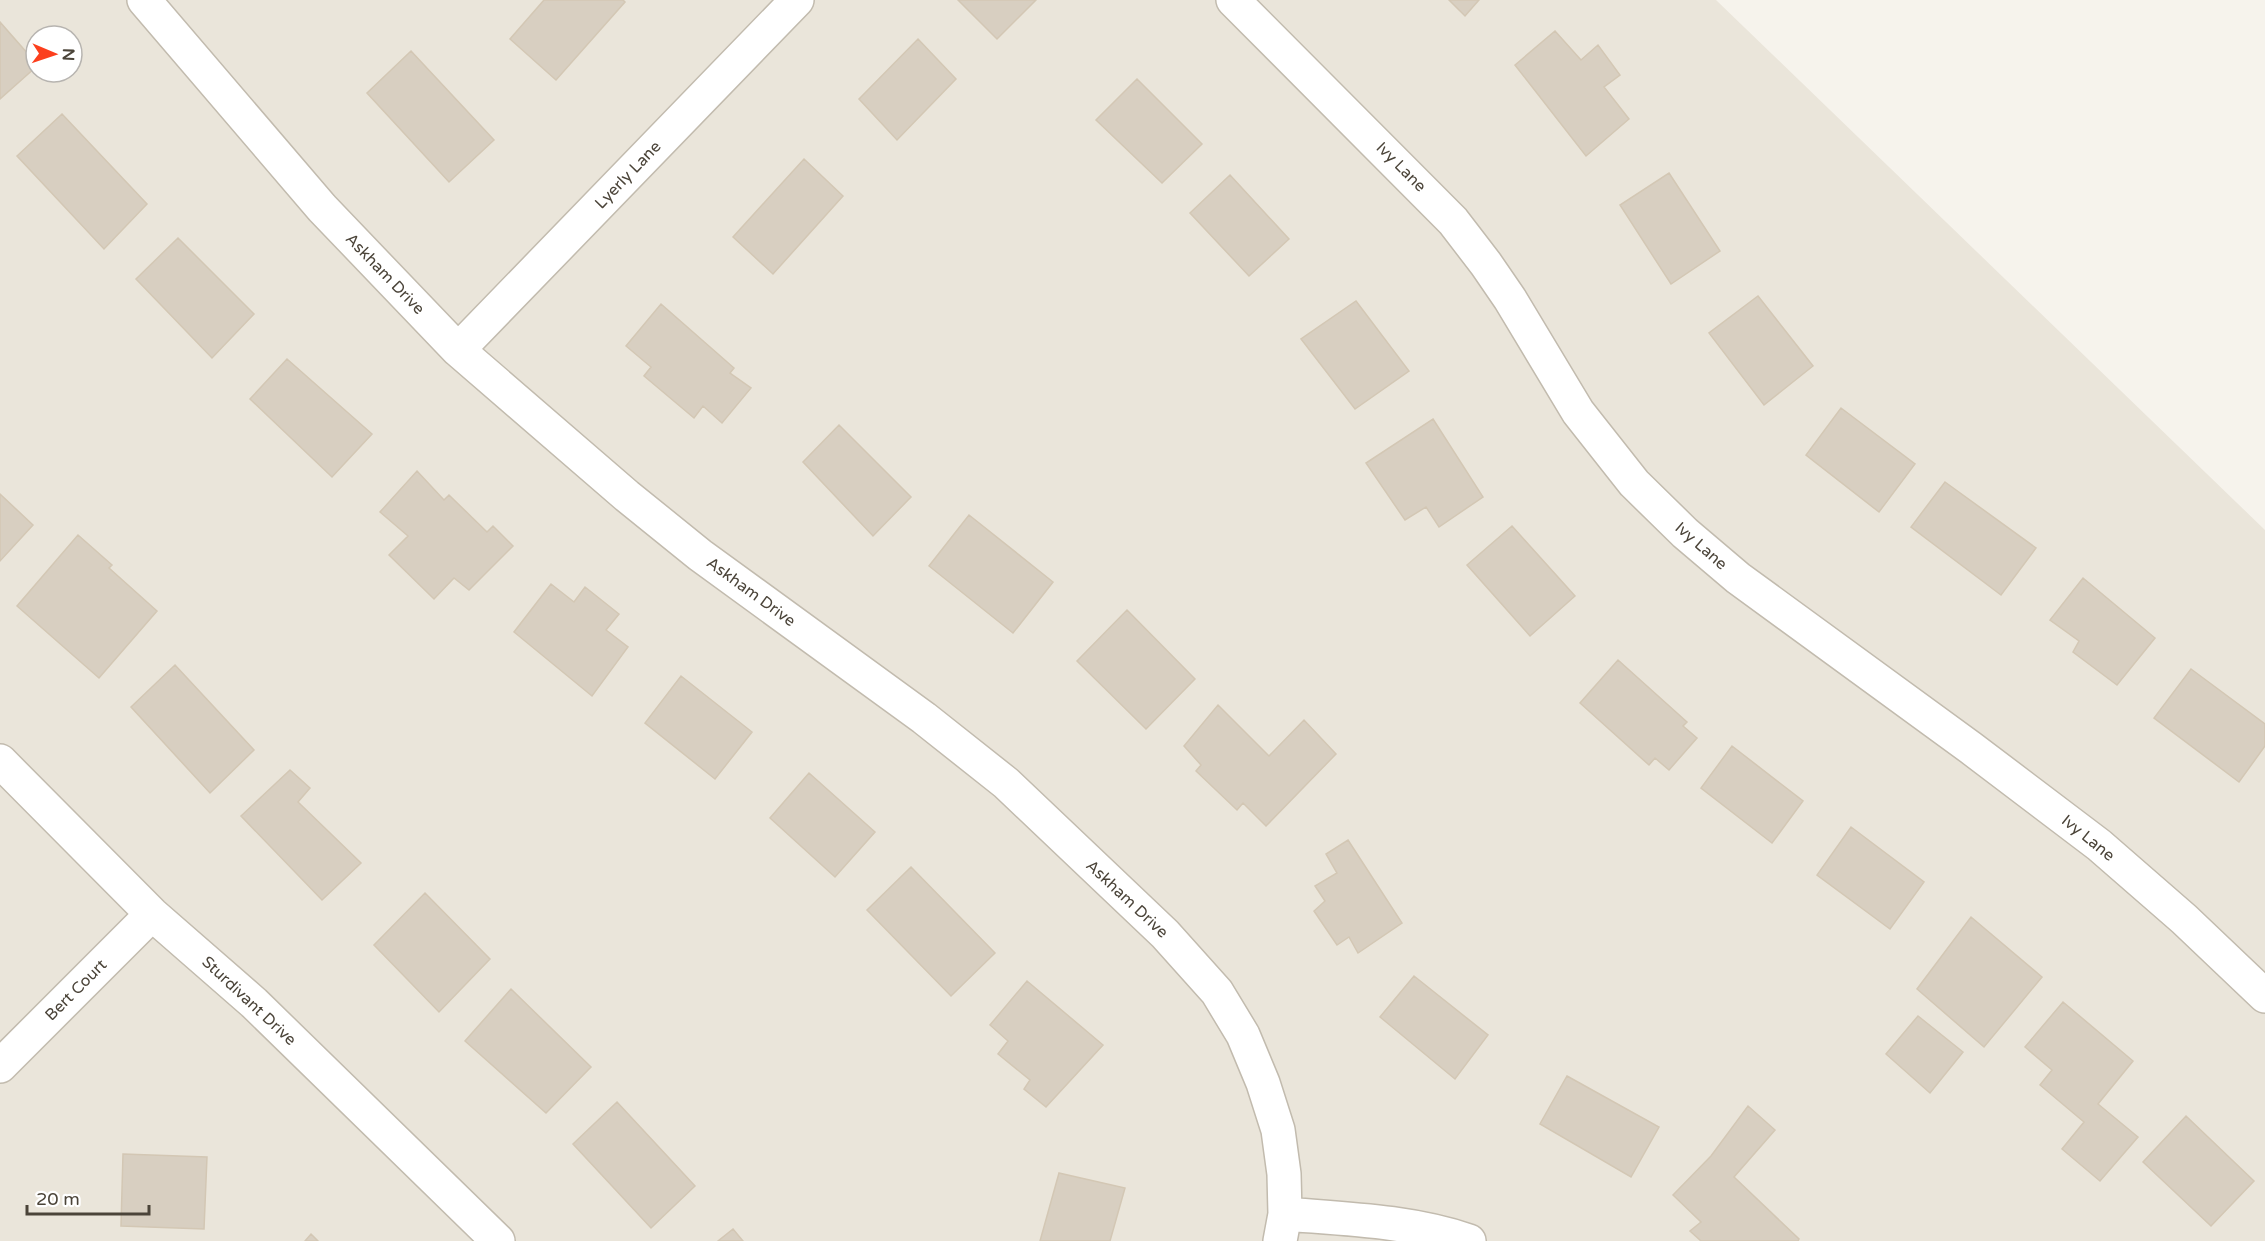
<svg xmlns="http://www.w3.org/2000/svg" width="2265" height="1241" font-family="'Varela Round',sans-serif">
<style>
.residential{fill:#eae5da;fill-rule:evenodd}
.building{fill:#d8cfc1;stroke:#d3c7b4;stroke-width:1.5}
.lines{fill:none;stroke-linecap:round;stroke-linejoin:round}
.minor-casing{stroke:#c2bbae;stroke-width:36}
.minor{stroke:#fff;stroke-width:33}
.labels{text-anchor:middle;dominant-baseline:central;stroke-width:6;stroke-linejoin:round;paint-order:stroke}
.street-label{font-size:16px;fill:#4b4439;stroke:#fff}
</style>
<rect width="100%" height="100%" fill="#f6f3ec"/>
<path class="residential" d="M0,0H1716L2265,530V1241H0ZM36,36H72V72H36Z"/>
<path class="building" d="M544,0H623L625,2L556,80L510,39Z
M958,0H1036L997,39Z
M1449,0H1479L1465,16Z
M0,22L36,63V67L0,99Z
M1555,31L1581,60L1598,45L1620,75L1604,87L1629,119L1586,156L1515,65Z
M918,39L956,79L897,140L859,99Z
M411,51L494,140L449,182L367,93Z
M1137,79L1202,144L1162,183L1096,120Z
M62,114L147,204L104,249L17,156Z
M804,159L843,196L773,274L733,237Z
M1669,173L1720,251L1671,284L1620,205Z
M1230,175L1289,239L1249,276L1190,213Z
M178,238L254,314L212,358L136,279Z
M1758,296L1813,366L1764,405L1709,333Z
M1356,301L1409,371L1355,409L1301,339Z
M661,304L734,368L730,373L751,388L722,423L703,406L694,418L644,376L651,367L626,346Z
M287,359L372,434L332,477L250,399Z
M1841,408L1915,464L1879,512L1806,455Z
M1433,419L1483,497L1439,527L1426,507L1405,520L1366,463Z
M839,425L911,497L873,536L803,462Z
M417,471L444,500L449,495L487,532L493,526L513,546L469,590L454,578L434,599L389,555L408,536L380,512Z
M1945,482L2036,548L2001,595L1911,527Z
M0,494L33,525L0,561Z
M969,515L1053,582L1013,633L929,566Z
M1512,526L1575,596L1530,636L1467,565Z
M78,535L112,565L109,568L157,611L99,678L17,606Z
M2083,578L2155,638L2117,685L2073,652L2079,641L2050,620Z
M551,584L574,602L585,587L619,614L606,630L628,647L592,696L514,632Z
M1127,610L1195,679L1146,729L1077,661Z
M1618,660L1687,722L1683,726L1697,738L1669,770L1655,758L1649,765L1580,703Z
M175,665L254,750L210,793L131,707Z
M2191,669L2265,724V746L2239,782L2154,718Z
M681,676L752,732L715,779L645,723Z
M1218,705L1269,756L1304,720L1336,754L1266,826L1243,803L1237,810L1196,771L1201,765L1184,746Z
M1732,746L1803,801L1772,843L1701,788Z
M290,770L310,788L298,802L361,863L322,900L241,816Z
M809,773L875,832L835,877L770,818Z
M1851,827L1924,882L1890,929L1817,875Z
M1348,840L1402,923L1358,953L1349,937L1337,945L1314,911L1325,901L1315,886L1337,873L1326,854Z
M911,867L995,953L951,996L867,910Z
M425,893L490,959L439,1012L374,945Z
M1971,917L2042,977L1984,1047L1917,989Z
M1414,976L1488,1035L1455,1079L1380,1017Z
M1027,981L1103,1045L1046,1107L1024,1089L1030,1080L998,1054L1008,1041L990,1025Z
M511,989L591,1067L546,1113L465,1041Z
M2063,1002L2133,1061L2098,1104L2138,1137L2100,1181L2062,1149L2084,1122L2040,1085L2052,1070L2025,1047Z
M1918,1016L1963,1052L1930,1093L1886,1054Z
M1567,1076L1659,1127L1631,1177L1540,1124Z
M617,1102L695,1186L651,1228L573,1144Z
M1748,1106L1775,1130L1734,1177L1799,1239L1798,1241H1701L1690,1231L1701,1222L1673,1195L1711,1156Z
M2186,1116L2254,1181L2211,1226L2143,1162Z
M123,1154L207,1157L204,1229L121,1226Z
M1059,1173L1125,1188L1110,1241H1040Z
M733,1229L743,1241H718Z
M311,1234L318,1241H305Z"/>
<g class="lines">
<g class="minor-casing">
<path id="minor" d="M144,0L322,208L458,350L627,496L700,555L924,718L1006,783L1165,934L1217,992L1243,1035L1263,1083L1278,1130L1284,1174L1285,1214L1280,1241
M1233,0L1453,221L1486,264L1510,299L1578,412L1634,483L1685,533L1738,578L1971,748L2099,845L2184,919L2265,996
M458,350L797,0
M0,761L152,914L254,1003L498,1241
M0,1066L152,914
M1285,1214C1346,1219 1411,1221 1469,1241"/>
</g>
<use href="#minor" class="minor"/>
</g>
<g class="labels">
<g class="street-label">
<text transform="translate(1401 167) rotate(45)">Ivy Lane</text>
<text transform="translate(628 175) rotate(-46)">Lyerly Lane</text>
<text transform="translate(385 274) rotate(46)">Askham Drive</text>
<text transform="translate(1701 546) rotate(41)">Ivy Lane</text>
<text transform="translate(751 592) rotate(36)">Askham Drive</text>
<text transform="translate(2088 838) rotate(39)">Ivy Lane</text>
<text transform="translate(1127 899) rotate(43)">Askham Drive</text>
<text transform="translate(76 990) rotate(-45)">Bert Court</text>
<text transform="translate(249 1001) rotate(43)">Sturdivant Drive</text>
</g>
</g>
<g transform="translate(54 54) rotate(92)"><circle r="28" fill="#ffffff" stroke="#b7b4b0" stroke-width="1.5"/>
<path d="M0-4.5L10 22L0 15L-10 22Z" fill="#fc3f1d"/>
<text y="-9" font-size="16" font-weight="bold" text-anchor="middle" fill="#4b4439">N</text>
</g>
<path d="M27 1205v9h122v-9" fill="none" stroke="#4b4439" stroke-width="3"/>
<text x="36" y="1205" font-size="18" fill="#4b4439" stroke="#ffffff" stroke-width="4.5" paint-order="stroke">20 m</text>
</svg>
